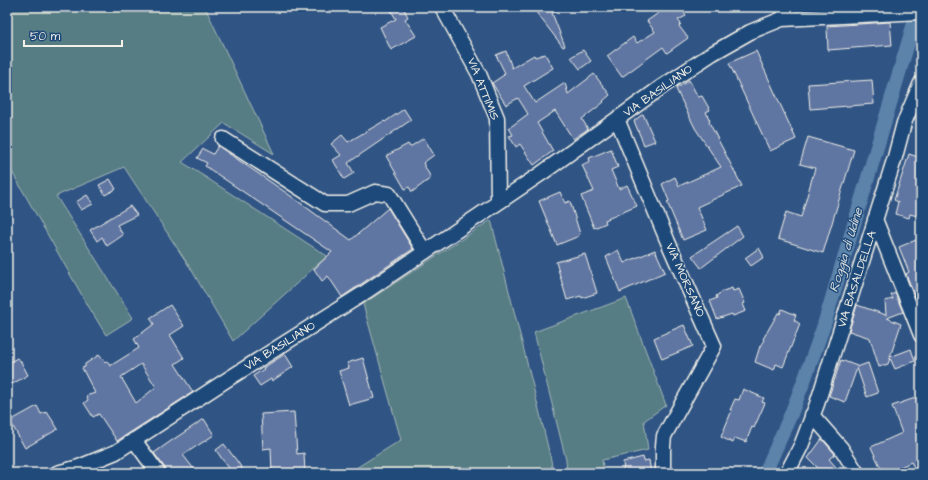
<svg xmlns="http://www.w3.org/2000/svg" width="928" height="480" font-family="'Architects Daughter',sans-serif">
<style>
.green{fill:#567d83;stroke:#a5b7b6}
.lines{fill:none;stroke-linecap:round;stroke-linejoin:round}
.canal{stroke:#5b83aa;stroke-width:14}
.building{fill:#6176a2;stroke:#f4f1e8;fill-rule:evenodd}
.minor-casing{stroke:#f4f1e8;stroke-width:17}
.minor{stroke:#1f4a7a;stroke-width:14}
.labels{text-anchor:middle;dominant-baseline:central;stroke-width:3;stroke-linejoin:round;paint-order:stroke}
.street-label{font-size:12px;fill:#f4f1e8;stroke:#1f4a7a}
.water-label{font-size:13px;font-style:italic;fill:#dde0df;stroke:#1f4a7a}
</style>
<rect width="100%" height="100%" fill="#305585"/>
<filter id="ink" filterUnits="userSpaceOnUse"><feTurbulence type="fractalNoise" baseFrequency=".025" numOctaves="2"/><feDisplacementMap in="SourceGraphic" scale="8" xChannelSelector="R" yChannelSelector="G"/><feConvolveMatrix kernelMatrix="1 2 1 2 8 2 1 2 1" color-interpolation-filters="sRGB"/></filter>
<g filter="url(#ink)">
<path class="green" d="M7,7H205L274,154L224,123L182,162L327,256L233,341L191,269L124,167L56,196L133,318L106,335L84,299L7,163Z
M491,220L540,414L551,460L553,473H348L401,440L363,304Z
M626,298L666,405L644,421L648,450L602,460L604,473H567L566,460L534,332Z"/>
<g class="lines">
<path class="canal" d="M765,473L791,414L805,378L824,325L914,23"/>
</g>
<path class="building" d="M389,7H403L408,17L405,19L416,36L391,50L380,27L396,19Z
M532,7H564L552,13L565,46L563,47Z
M667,7H681L686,16L678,20L681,24L679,26L688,38L667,53L663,47L622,77L607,56L633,37L637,43L655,32L647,21Z
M890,22L892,45L828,50L827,26Z
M583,50L591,61L580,69L571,57Z
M506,51L512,68L534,55L535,57L545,54L553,68L524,86L535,103L565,83L568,94L594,74L610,95L603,101L604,102L582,119L588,129L573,139L555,111L537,123L553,151L534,165L520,144L516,147L509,136L513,135L509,128L528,114L518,98L506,105L492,83L504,75L503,74L505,73L496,55Z
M756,51L796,139L770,151L729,63Z
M689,80L698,97L702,96L710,110L706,112L710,121L709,122L742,186L697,207L707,230L683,240L667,202L669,201L662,184L675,177L679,186L721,167L695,128L676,89Z
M872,80L874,104L810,109L808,84Z
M404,109L411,120L348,163L354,173L344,179L333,160L341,155L331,144L342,135L348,142L384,121L385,122Z
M643,114L655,141L644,145L634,121Z
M808,137L854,150L823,253L778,239L786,212L801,217L815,168L800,164Z
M424,138L434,155L423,163L431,178L412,192L409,187L405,189L386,156L408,144L410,147Z
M218,146L288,194L351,240L388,208L413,249L342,297L328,276L322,281L314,269L332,252L205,166L207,163L197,158L203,149L213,154Z
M611,149L618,167L611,170L619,189L627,185L637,206L605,220L606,223L594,228L581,196L594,191L582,165L590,161L589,158Z
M909,154L921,158V217L910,214L909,218L895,214L898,202L894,200Z
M110,179L116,189L105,195L99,185Z
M560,192L565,203L570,201L580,234L578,235L579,236L557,245L539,201Z
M87,195L93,204L81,210L76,202Z
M130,206L137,215L117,225L123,235L107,246L102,237L97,241L90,230Z
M737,226L743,236L701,268L692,256Z
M921,238V312L906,274L909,272L899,247Z
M759,248L764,257L751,266L745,258Z
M618,250L624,263L655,250L665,272L620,292L606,257Z
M585,254L597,293L582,298L581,296L567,300L556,262Z
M732,288L733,291L739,289L745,303L743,304L746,311L733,316L732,314L717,319L710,301L717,298L716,296L723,291Z
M895,293L903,312L887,318L901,324L890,357L911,349L915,361L895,369L890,358L888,364L879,367L870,338L849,331L857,305L886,315L885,301L893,299L891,295Z
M170,305L184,326L170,335L184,358L175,364L193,392L117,441L99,414L93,417L84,403L88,400L86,396L95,393L82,368L85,367V364L99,355L105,362L107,361L110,366L139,348L134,339L154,324L150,318ZM141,364L156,387L136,403L121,377Z
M782,309L796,315L794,320L800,324L783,367L776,364L774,370L755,362L760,346L764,340L763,339L778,313L780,314Z
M684,325L693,346L662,359L654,338Z
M285,354L293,367L272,381L271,379L260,386L253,376L264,369L263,368Z
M17,358L19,360H20L28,375L7,387V364Z
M363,358L374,398L349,405L339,371L349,368L347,363Z
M841,360L857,366V367L868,363L878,393L867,397L857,368L845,402L829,396Z
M743,389L764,398L762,402L765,403L754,428L752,427L746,442L735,438L733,443L721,437L732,410H730L735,399L739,400Z
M921,396V464L914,467L911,462L888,473H883L871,447L902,433L892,406Z
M37,406L41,414L47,412L58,429L25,448L10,421Z
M294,412L297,454L304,453L305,473H272L271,448L263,449L261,414Z
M204,419L214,435L183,455L197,473H167L165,468L154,453L171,441Z
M822,439L835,454L829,459L841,473H823L808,458Z
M224,444L237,461L245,473H233L222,459L216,450Z
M643,457L644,461L649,460L651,473H624L623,462Z"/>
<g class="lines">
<g class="minor-casing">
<path id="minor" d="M442,7L479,74L497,118L498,202
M782,19L789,7
M617,119L668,242L714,346L664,436L663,446V473
M223,139L325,204H348L375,192L389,194L425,252
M875,219L921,335
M812,415L841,448L857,473
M134,440L158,473
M57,473L79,467L116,452L228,379L361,295L542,173L663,86L713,53L750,32L782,19L921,12
M787,473L801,446L817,404L867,246L895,157L904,123L921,83"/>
</g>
<use href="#minor" class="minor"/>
</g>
</g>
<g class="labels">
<g class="street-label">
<text transform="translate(483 89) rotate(68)">VIA ATTIMIS</text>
<text transform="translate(658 91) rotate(-35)">VIA BASILIANO</text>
<text transform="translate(857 279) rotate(-72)">VIA BASALDELLA</text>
<text transform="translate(685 280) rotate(66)">VIA MORSANO</text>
<text transform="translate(280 346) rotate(-32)">VIA BASILIANO</text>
</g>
<g class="water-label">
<text transform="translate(846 250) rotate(-73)">Roggia di Udine</text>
</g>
</g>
<rect width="928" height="480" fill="none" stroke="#1f4a7a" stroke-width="24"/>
<rect x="12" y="12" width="904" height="456" fill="none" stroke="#f4f1e8" stroke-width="1.5" filter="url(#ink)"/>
<path d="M24 40v6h98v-6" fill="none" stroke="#f4f1e8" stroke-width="2"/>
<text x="30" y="40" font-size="12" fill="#f4f1e8" stroke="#1f4a7a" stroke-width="3" paint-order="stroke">50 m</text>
</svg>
